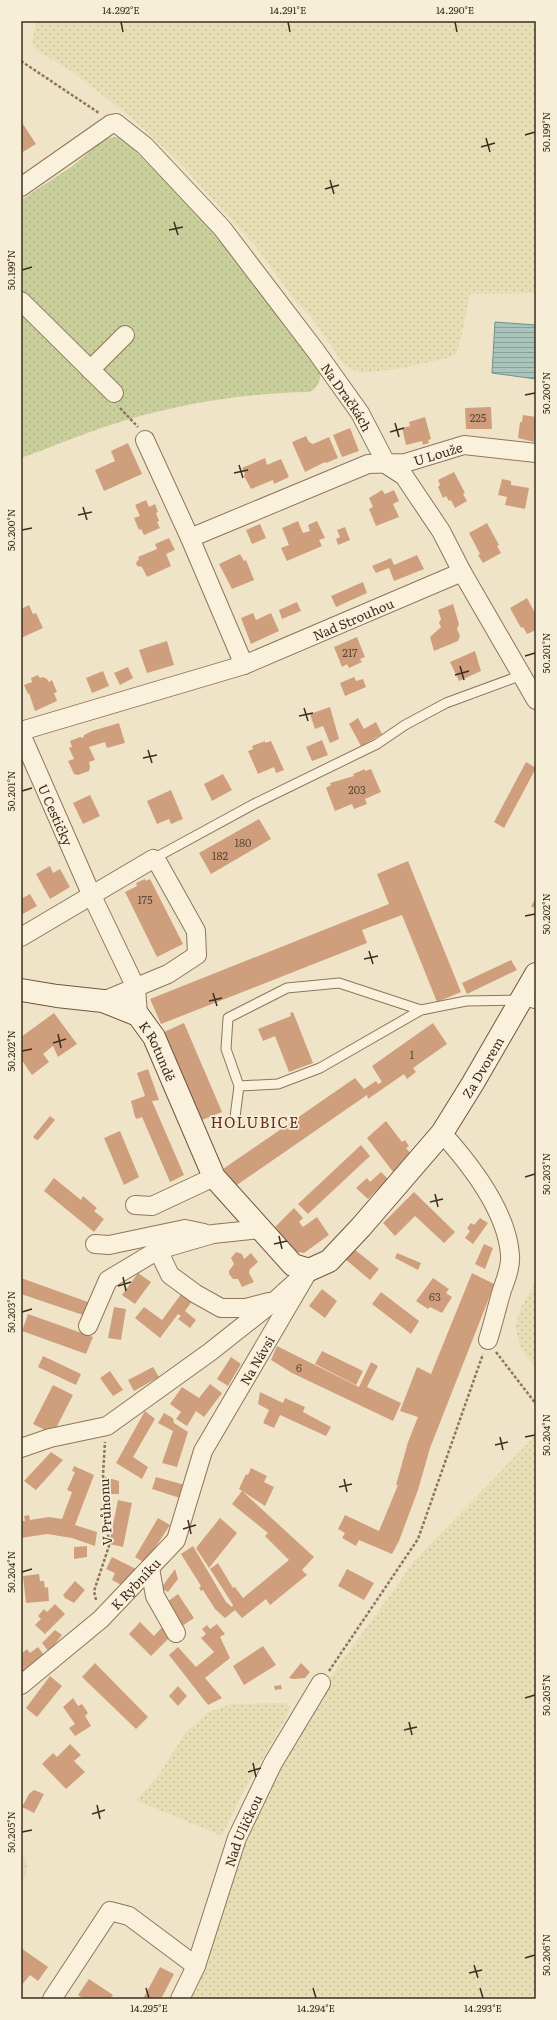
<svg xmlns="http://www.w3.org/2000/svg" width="557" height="2020" font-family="Literata,serif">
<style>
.farmland{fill:url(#farmland-dots)}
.grass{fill:url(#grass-dots)}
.water{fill:url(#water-rules);stroke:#6f938a}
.building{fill:#cf9f7d}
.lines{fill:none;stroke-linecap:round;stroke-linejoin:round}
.lane-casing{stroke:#8d765c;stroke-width:11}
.street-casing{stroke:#8d765c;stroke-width:20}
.secondary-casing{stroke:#6f573f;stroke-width:24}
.path{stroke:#8d765c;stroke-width:2.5;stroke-dasharray:3 2;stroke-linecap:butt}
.lane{stroke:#faf1dc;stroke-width:9}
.street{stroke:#faf1dc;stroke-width:18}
.secondary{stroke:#faf1dc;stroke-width:22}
.ticks{fill:none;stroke:#3d2e20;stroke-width:1.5}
.labels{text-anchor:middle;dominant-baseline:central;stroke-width:3.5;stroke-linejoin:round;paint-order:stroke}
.number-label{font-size:11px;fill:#624a37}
.street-label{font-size:13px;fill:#3d2e20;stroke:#f7eed8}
.quarter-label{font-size:15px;letter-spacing:1px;fill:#6b2e1e;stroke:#f7eed8}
.neatline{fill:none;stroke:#3d2e20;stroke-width:1.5}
.ticks-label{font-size:10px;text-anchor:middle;fill:#3d2e20}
</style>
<defs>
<pattern id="farmland-dots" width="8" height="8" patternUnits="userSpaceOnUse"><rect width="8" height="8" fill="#e6deb5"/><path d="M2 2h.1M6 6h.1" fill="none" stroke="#c6bf9b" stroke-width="1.8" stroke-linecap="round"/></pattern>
<pattern id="grass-dots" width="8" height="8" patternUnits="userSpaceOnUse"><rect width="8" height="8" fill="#c9cf9b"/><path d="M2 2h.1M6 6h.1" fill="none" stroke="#aeb285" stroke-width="1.8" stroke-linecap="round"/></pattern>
<pattern id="water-rules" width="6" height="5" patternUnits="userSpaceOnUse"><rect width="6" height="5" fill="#a9c4bc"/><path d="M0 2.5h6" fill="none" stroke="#8ba098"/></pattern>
</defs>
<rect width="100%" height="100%" fill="#f0e4c8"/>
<path class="farmland" d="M36,21H536V293L470,294L461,338L456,354L448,358L397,369L360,373L345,366L310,315L297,303L256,247L179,162L132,118L70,70L36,50L32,44Z
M536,1281V1369L521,1349L515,1326L522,1306Z
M536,1435V1999H186L243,1840L314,1700L416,1559Z
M274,1703H286L290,1707L286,1718L242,1794L222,1836L136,1800L158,1776L186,1732L209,1712L232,1704Z
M21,1852L25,1858L27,1868L25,1877L21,1883Z"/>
<path class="grass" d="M120,136L194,210L245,269L321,370C320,380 319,387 310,392C242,393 171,405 107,426C78,436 49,448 21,458V200L71,167L105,139Z"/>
<path class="water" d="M495,322L536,325V379L492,373Z"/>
<path class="building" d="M21,121L36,144L21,153Z
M491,407L492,429H466L465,408Z
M523,415L536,417L534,442L518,438L520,422H522Z
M425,417L431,439L428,440L429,443L423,445L422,441L406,445L402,428L410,426L409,422Z
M350,428L359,451L342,457L333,435Z
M306,436L309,442L313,444L329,437L338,458L326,463L325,462L305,472L292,442Z
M128,443L142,474L104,491L95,470L115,461L111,451Z
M265,458L267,465L281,459L289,477L274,484L273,480L251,489L244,476L245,474L242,468Z
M454,472L465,493L463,494L467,501L455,508L451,500L449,501L446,496L443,498L438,487L440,485L438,480Z
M502,479L511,481V485L529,488L525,509L505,505L507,497L498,495Z
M382,490L385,494L394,490L399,501L393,504L399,517L376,526L369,509L373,507L369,498Z
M146,500L149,507L155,504L158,512L156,513L159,521L157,522L160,528L144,535L141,529L139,530L134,518L140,516L135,505Z
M298,521L303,533L310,531L308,525L317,521L325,538L319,540L322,546L287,561L281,548L289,545L282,528Z
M487,523L499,545L497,546L501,553L483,563L478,555L480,554L469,533Z
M260,524L266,538L252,544L246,530Z
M345,527L350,540L338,545L336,539L340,537L337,530Z
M169,538L175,550L166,554L171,566L147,577L142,567L137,566L136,563L139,559L138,557L157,549L155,544Z
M240,554L244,561L246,560L254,580L232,589L219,564Z
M417,555L424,569L394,581L389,568L376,573L372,566L391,558L394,565Z
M363,582L367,593L336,607L331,596Z
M527,598L536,615V630L527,634L523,627L521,628L510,608Z
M297,602L301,611L282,619L279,610Z
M453,604L459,624L457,629L460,636L458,641L434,651L430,637L441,627L439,623L441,619L438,610Z
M29,605L33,614L36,613L43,628L21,638V609Z
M253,613L256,620L271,613L279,631L251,644L241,618Z
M357,637L365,657L360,659L362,662L349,668L347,664L342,667L334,647Z
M167,641L174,665L147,673L139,650Z
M475,651L481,671L459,681L450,662Z
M128,667L133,678L120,685L114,673Z
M103,671L109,686L92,693L86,678Z
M38,675L40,678L43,677L47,679L49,682L52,680L57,692L54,693L57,701L35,711L29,693L28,694L24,685L32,682L31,678Z
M354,677L356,681L363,679L366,687L345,696L340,683Z
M330,707L339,739L330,743L323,726L315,729L310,714Z
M358,718L364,729L376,722L382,734L361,746L349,724Z
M119,723L125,743L107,748L105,742L89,747L95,760L89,762L90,767L89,771L78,775L74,774L68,761L74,759L69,748L72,747L70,741L80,737L83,738L84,735L92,731Z
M322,740L328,755L312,761L306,747Z
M265,741V743L271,741L284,770L276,773L274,767L258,774L248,751L253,749L252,746Z
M526,762L536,768L504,828L494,822Z
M365,769V771L371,769L381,792L365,799L367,804L354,809L352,804L335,811L326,788L331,785L330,783L354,776L353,774Z
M223,774L232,790L212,801L204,784Z
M171,790L183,819L171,824L169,819L157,824L147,801Z
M90,795L100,816L83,824L73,803Z
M259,819L271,839L211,874L199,853Z
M408,861L461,992L437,1002L402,915L362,930L367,943L161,1024L150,999L389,904L377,874Z
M50,866L53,873L60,869L70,887L50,899L36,874Z
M145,879L146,881L150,879L183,944L157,957L125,892L137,886L136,883Z
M30,894L37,906L21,915V899Z
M536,898V909L531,906Z
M511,960L517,970L467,994L462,983Z
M293,1012L313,1063L289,1072L275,1036L263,1041L258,1029L291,1016L290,1013Z
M54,1013L77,1044L58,1057L53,1046L43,1054L49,1062L32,1075L21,1059V1037Z
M184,1023L222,1112L202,1120L164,1032Z
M433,1023L447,1044L413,1068L416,1072L407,1079L404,1074L368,1099L367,1095L234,1187L223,1169L355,1078L364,1089L376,1081L378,1084L382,1082L372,1066Z
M148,1069L159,1100L152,1101L184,1175L170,1182L142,1117L137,1119L135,1117L131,1101L145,1096L137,1073Z
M50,1116L55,1120L38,1140L35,1139L33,1137Z
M386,1121L402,1142L405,1140L409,1146L406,1148L412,1155L394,1173L367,1138Z
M120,1131L139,1177L124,1185L104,1138Z
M361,1145L370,1156L308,1214L298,1204Z
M381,1172L388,1179L368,1199L356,1188L367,1178L370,1182Z
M54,1178L81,1200L83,1196L97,1208L94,1211L104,1219L94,1232L44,1191Z
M414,1192L455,1232L444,1243L415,1216L395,1236L383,1223Z
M294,1208L303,1218L299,1222L303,1227L317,1217L329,1235L304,1253L296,1252L275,1227Z
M480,1218L488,1223L473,1244L465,1238L470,1231L467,1228L471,1223L474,1225Z
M484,1244L493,1248L485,1269L475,1264Z
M354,1249L379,1269L370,1280L345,1259Z
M236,1252L242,1254L244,1259L251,1253L258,1262L250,1269L249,1273L254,1282L242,1287L238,1279H233L229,1274V1271L234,1264L231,1258Z
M397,1253L421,1263L418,1270L395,1258Z
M138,1273L151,1282L135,1304L122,1295Z
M472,1273L494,1284L491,1293L430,1448L418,1490L399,1541L392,1554L359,1540L356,1546L342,1538L345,1533L338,1529L345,1515L379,1531L398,1485H396L408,1442L418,1417L400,1411L417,1367L431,1374Z
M21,1278L88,1302L83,1315L21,1294Z
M433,1278L449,1289L446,1293L452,1297L442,1313L430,1307L428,1309L416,1301Z
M322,1289L337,1301L325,1318L309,1306Z
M381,1292L419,1321L411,1334L372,1304Z
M182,1293L193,1300L185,1311L196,1320L190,1328L178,1319L181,1316L178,1314L160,1338L135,1318L144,1307L162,1320Z
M114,1307L126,1309L121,1340L108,1338Z
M28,1314L93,1337L86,1354L22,1331Z
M277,1346L359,1387L371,1362L378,1366L367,1387L401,1403L393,1421L292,1373L271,1360Z
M322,1351L363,1371L356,1385L315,1364Z
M43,1356L81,1374L76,1385L38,1367Z
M231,1357L241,1364L228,1386L217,1379Z
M153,1367L159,1377L134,1391L128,1380Z
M110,1371L123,1390L113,1396L100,1378Z
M210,1384L222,1393L204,1417L196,1411L187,1426L176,1419L181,1412L170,1404L182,1387L199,1398Z
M53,1385L73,1395L53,1434L33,1424Z
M260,1392L283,1403L285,1398L305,1407L303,1412L331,1427L326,1436L280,1415L274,1428L263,1423L269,1410L258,1404Z
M145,1411L155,1419L133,1457L148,1467L142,1479L116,1463Z
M164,1413L173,1418L174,1423L188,1432L177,1467L162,1463L173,1431L158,1423Z
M51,1452L63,1460L36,1490L24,1481Z
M74,1466L94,1475L75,1525L97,1532L95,1546L72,1538L47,1534L21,1538V1521H25L24,1516L29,1515L30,1520L49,1517L62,1519L72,1492L67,1490L75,1472L72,1471Z
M251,1468L267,1476L264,1482L274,1487L265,1506L239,1489L246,1474L248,1475Z
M105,1477L119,1481V1494H108Z
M156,1477L185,1485L180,1498L152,1489Z
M242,1491L314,1557L302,1570L307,1575L270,1605L266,1599L242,1618L235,1610L225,1618L215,1609L203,1590L201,1591L199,1588L201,1586L181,1554L193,1546L226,1602L232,1607L233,1605L210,1569L218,1563L233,1588L235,1587L243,1598L289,1560L265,1536L268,1533L232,1504Z
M118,1500L132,1503L123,1547L109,1544Z
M158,1518L170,1525L145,1563L135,1557Z
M220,1518L237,1533L209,1568L196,1548Z
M87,1546V1557L74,1559V1547Z
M112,1557L138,1570L125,1587L112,1580L115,1573L106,1569Z
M175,1569L178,1579L168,1592L161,1588Z
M347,1569L374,1583L364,1600L338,1586Z
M39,1574L40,1581H44L45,1588L48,1587L49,1601L26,1603L23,1576Z
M75,1581L85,1590L74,1603L65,1598L63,1595Z
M178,1594L194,1618L182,1626L167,1602Z
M55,1604L65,1614L45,1634L35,1625L41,1619L38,1616L44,1609L47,1612Z
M140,1622L154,1636L162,1627L171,1636L151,1656L129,1634Z
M217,1624L225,1634L220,1637L230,1658L205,1678L222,1698L208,1705L169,1655L178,1647L196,1667L214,1652L201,1638L206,1634L202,1629L207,1625L210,1629Z
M55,1630L62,1635L49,1652L42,1643Z
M263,1646L276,1665L244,1685L233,1666Z
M38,1647L46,1658L21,1675V1654L27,1649L30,1653Z
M95,1663L148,1717L136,1729L82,1677Z
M301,1663L310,1672L305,1678L293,1679L289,1678Z
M50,1676L62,1686L37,1717L26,1708Z
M281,1685L282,1689L275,1690L274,1686Z
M178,1686L187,1696L178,1706L169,1696Z
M73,1698L78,1706L82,1704L88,1713L85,1716L91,1726L75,1736L69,1728L75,1724L63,1707Z
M70,1744L81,1755L74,1761L85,1772L66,1789L42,1764L53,1753L57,1757Z
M34,1790L44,1794L34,1813L22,1807L29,1794Z
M21,1948L48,1967L38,1981L30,1975L21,1986Z
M160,1967L174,1974L161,1999H143Z
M89,1979L113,1995L110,1999H84L78,1995Z"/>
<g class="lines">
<g class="lane-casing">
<path id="lane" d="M153,859L254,804L377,744L405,725L446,703L522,675
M239,1086L226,1049L228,1018L287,988L339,983L421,1010
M235,1117L239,1086L278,1084L320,1068L421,1010L466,1001L521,1000L536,1004"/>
</g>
<g class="street-casing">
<g id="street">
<path id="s1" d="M21,187L111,124L116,123L145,146L222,228L315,350L360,413L387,465L404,476L441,531L462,572L536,700"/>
<path d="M21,301L114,393"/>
<path d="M90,370L125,335"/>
<path d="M145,440L190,538L244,665"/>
<path id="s2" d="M190,538L368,464L405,463L464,445L536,453"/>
<path id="s3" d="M21,731L244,665L462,572"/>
<path id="s4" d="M21,734L92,896L136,988L138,1015"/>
<path d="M21,937L153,859L158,863L196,931L197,955L168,974L103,1001"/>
<path d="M442,1133C470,1164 507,1211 510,1255C511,1267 506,1279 502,1290C497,1307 493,1324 488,1340"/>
<path d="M135,1205L152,1206L214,1177"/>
<path d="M95,1244L109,1245L185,1229L204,1233"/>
<path d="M158,1250L170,1275L196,1294L221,1308H246L269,1302"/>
<path d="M88,1326L108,1280L158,1250L213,1234L261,1229"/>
<path d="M21,1448L50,1438L107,1426L210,1352L277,1299L298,1280"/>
<path d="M150,1568L155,1596L176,1633"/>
<path id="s5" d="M21,1685L101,1619L176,1540L203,1451L309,1270"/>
<path d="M52,1999L110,1911L129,1916L196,1966"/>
<path id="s6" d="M180,1999L196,1966L237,1838L273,1763L321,1683"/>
</g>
</g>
<g class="secondary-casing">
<g id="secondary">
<path id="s7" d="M21,990L57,996L103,1001L138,1015L154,1037L214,1177L293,1265L309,1270L329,1261L361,1227L442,1133L473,1083L536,974"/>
</g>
</g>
<path class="path" d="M21,61L99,113
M120,408L138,427
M496,1352L536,1404
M96,1600L94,1591L109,1546L103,1475L105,1442
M329,1671L418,1539L483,1354"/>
<use href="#lane" class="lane"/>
<use href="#street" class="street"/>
<use href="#secondary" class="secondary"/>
</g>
<path class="ticks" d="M121,22L123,32M288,22L290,32M455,22L457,32M525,135L535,132M486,138L490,152M481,147L495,143M330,180L334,194M325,189L339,185M174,222L178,235M169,230L183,227M22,270L32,267M525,395L535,393M395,423L399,437M390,432L404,428M239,465L243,478M234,473L248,470M83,507L87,520M78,515L92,512M22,530L32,528M525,656L535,653M460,666L464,680M455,675L469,671M304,708L308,721M299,716L313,713M148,750L152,763M143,758L157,755M22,791L32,788M525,916L535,914M369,951L373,964M364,959L378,956M213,993L217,1006M209,1001L222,998M58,1034L61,1048M53,1043L66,1039M22,1051L32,1049M525,1177L535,1174M435,1194L438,1207M430,1202L443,1199M279,1236L282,1249M274,1244L287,1241M123,1277L126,1291M118,1286L131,1282M22,1312L32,1309M500,1437L503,1450M525,1437L535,1435M495,1445L508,1442M344,1479L347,1492M339,1487L352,1484M188,1520L191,1534M183,1529L196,1525M22,1572L32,1569M525,1698L535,1695M409,1722L412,1735M404,1730L417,1727M253,1763L256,1777M248,1772L261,1768M97,1805L100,1819M92,1814L105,1810M22,1832L32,1830M525,1958L535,1955M474,1965L478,1978M469,1973L482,1970M146,1988L149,1998M313,1988L316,1998M480,1988L483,1998"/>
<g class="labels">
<g class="number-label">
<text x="478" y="417">225</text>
<text x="350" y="652">217</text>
<text x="357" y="789">203</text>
<text x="243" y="842">180</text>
<text x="220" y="855">182</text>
<text x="145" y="899">175</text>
<text x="412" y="1054">1</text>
<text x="435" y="1296">63</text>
<text x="299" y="1367">6</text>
</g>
<g class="street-label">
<text stroke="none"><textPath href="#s1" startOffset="475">Na Dračkách</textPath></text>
<text stroke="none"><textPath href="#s2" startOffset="264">U Louže</textPath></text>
<text stroke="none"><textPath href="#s3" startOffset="351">Nad Strouhou</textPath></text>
<text stroke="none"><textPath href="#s4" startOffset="88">U Cestičky</textPath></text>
<text stroke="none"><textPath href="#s7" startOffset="162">K Rotundě</textPath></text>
<text stroke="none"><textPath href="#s7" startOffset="705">Za Dvorem</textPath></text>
<text stroke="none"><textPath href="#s5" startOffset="411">Na Návsi</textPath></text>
<text transform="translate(105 1512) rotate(-93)">V Průhonu</text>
<text stroke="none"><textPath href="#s5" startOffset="153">K Rybníku</textPath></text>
<text stroke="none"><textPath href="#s6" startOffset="180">Nad Uličkou</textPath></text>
</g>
<g class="quarter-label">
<text x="255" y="1121">HOLUBICE</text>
</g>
</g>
<rect width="557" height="2020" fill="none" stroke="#f7eed8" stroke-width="44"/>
<rect x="22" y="22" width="513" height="1976" class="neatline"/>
<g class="ticks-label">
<text x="121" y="14">14.292°E</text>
<text x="288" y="14">14.291°E</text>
<text x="455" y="14">14.290°E</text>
<text transform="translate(546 132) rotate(-90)" y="4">50.199°N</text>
<text transform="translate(11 270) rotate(-90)" y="4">50.199°N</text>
<text transform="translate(546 393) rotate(-90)" y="4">50.200°N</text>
<text transform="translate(11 530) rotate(-90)" y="4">50.200°N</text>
<text transform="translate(546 653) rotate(-90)" y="4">50.201°N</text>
<text transform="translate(11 791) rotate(-90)" y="4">50.201°N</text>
<text transform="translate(546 914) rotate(-90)" y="4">50.202°N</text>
<text transform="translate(11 1051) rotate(-90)" y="4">50.202°N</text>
<text transform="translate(546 1174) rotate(-90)" y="4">50.203°N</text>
<text transform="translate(11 1312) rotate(-90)" y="4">50.203°N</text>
<text transform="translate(546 1435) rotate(-90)" y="4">50.204°N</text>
<text transform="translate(11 1572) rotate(-90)" y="4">50.204°N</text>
<text transform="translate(546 1695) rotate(-90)" y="4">50.205°N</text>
<text transform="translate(11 1832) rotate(-90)" y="4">50.205°N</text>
<text transform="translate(546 1955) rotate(-90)" y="4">50.206°N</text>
<text x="149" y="2012">14.295°E</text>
<text x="316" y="2012">14.294°E</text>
<text x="483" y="2012">14.293°E</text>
</g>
</svg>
